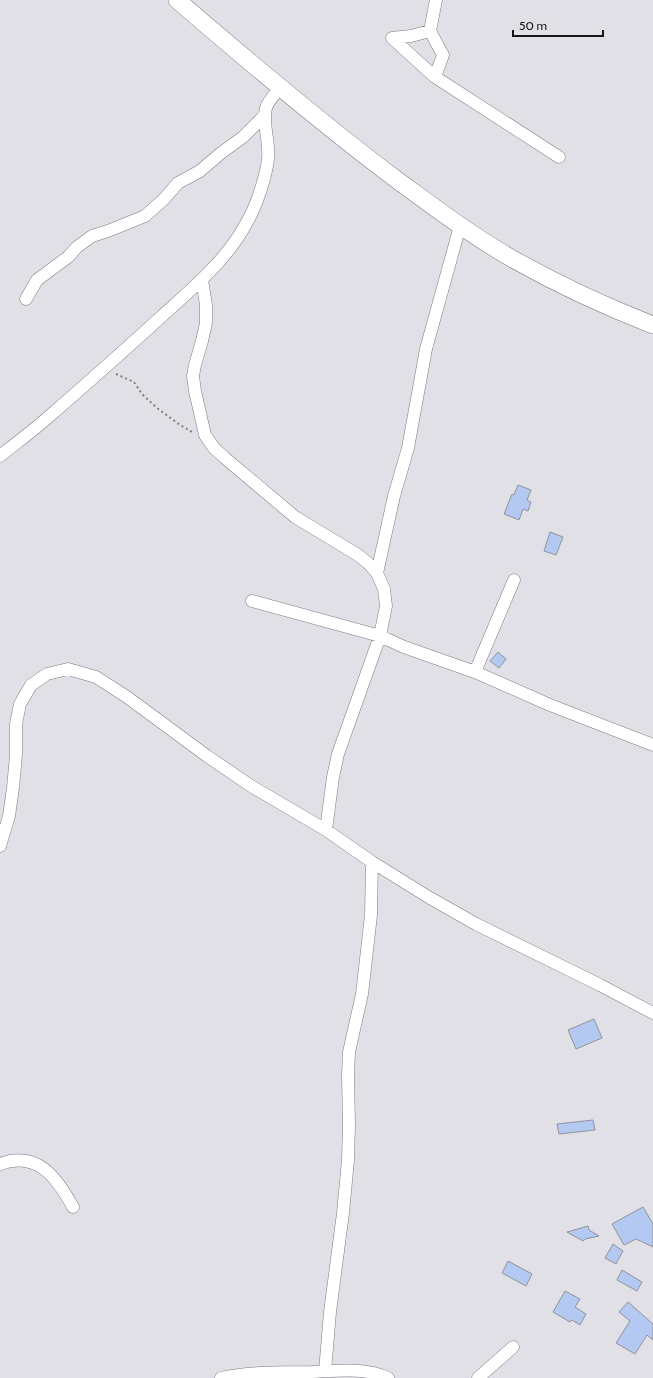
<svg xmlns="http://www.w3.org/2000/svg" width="653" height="1378" font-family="Cabin,sans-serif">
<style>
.building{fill:#b4c9f2;stroke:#909398}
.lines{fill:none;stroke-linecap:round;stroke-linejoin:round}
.minor-casing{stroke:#7b7b81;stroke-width:13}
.secondary-casing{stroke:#7b7b81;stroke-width:18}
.path{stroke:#7e7e82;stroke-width:2;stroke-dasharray:2 3;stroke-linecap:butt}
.minor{stroke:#fff;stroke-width:12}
.secondary{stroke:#fff;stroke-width:17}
</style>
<rect width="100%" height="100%" fill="#e0e0e6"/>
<path class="building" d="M518,485L531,490L527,500L531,502L528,511L523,509L519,520L504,514L512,494L514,495Z
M550,532L563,537L556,555L544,551Z
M498,652L506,659L499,668L490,661Z
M594,1019L602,1038L576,1049L568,1030Z
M593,1120L595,1130L559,1134L557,1124Z
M643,1207L653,1224V1247L636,1239L624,1245L612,1224Z
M588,1226L589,1230L599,1236L585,1239L583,1241L567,1232Z
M613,1244L623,1251L616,1264L605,1258Z
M508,1261L532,1274L526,1286L502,1273Z
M622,1270L642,1282L637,1291L617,1280Z
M565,1291L580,1299L575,1307L586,1314L580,1325L572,1320L570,1322L553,1312Z
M628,1302L653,1324V1340L647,1335L635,1354L616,1343L630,1321L619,1312Z"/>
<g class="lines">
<g class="minor-casing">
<path id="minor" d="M430,31L411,36L392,38L435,77L443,55L430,31L436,0
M435,77L559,157
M202,280L206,305V323L202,341L195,365L193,376L195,391L205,435L214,448L225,458L295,517L358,555L368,563L377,573L384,589L386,606L380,636L338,754L333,777L326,830
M26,299L37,280L68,257L77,247L92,236L108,231L145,216L163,200L178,183L200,171L221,153L243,137L265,115
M0,456C15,444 30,433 45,420C84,386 124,351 162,316C194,287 227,260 247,222C256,207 266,177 268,159C270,142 262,123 266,108C268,101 275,94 280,88
M377,573L394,496L408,448L426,349L460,226
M252,601L380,636L404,647L475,672L550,705L653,745
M475,672L514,580
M0,846L9,816L13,788L16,755V724L20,704L31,685L47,674L68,669L96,677L127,697L207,756L251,786L326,830L372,862L430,898L476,924L600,985L653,1013
M0,1164C38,1150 57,1178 73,1207
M325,1371L330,1312L343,1213L348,1160L349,1125L348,1076L349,1052L362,994L371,915L372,862
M221,1378C250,1372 282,1372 312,1372C336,1371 365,1367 388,1378
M478,1378L513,1347"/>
</g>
<g class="secondary-casing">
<path id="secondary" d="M177,0C249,62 321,123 397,180C434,207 471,235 511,258C557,284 604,306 653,325"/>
</g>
<path class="path" d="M116,374L134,382L142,394L157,408L180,425L192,432"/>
<use href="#minor" class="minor"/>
<use href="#secondary" class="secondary"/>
</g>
<path d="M513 30v6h90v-6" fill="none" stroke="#161618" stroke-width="2"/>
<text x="519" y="30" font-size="12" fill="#161618" stroke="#e0e0e6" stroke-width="3" paint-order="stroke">50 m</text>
</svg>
